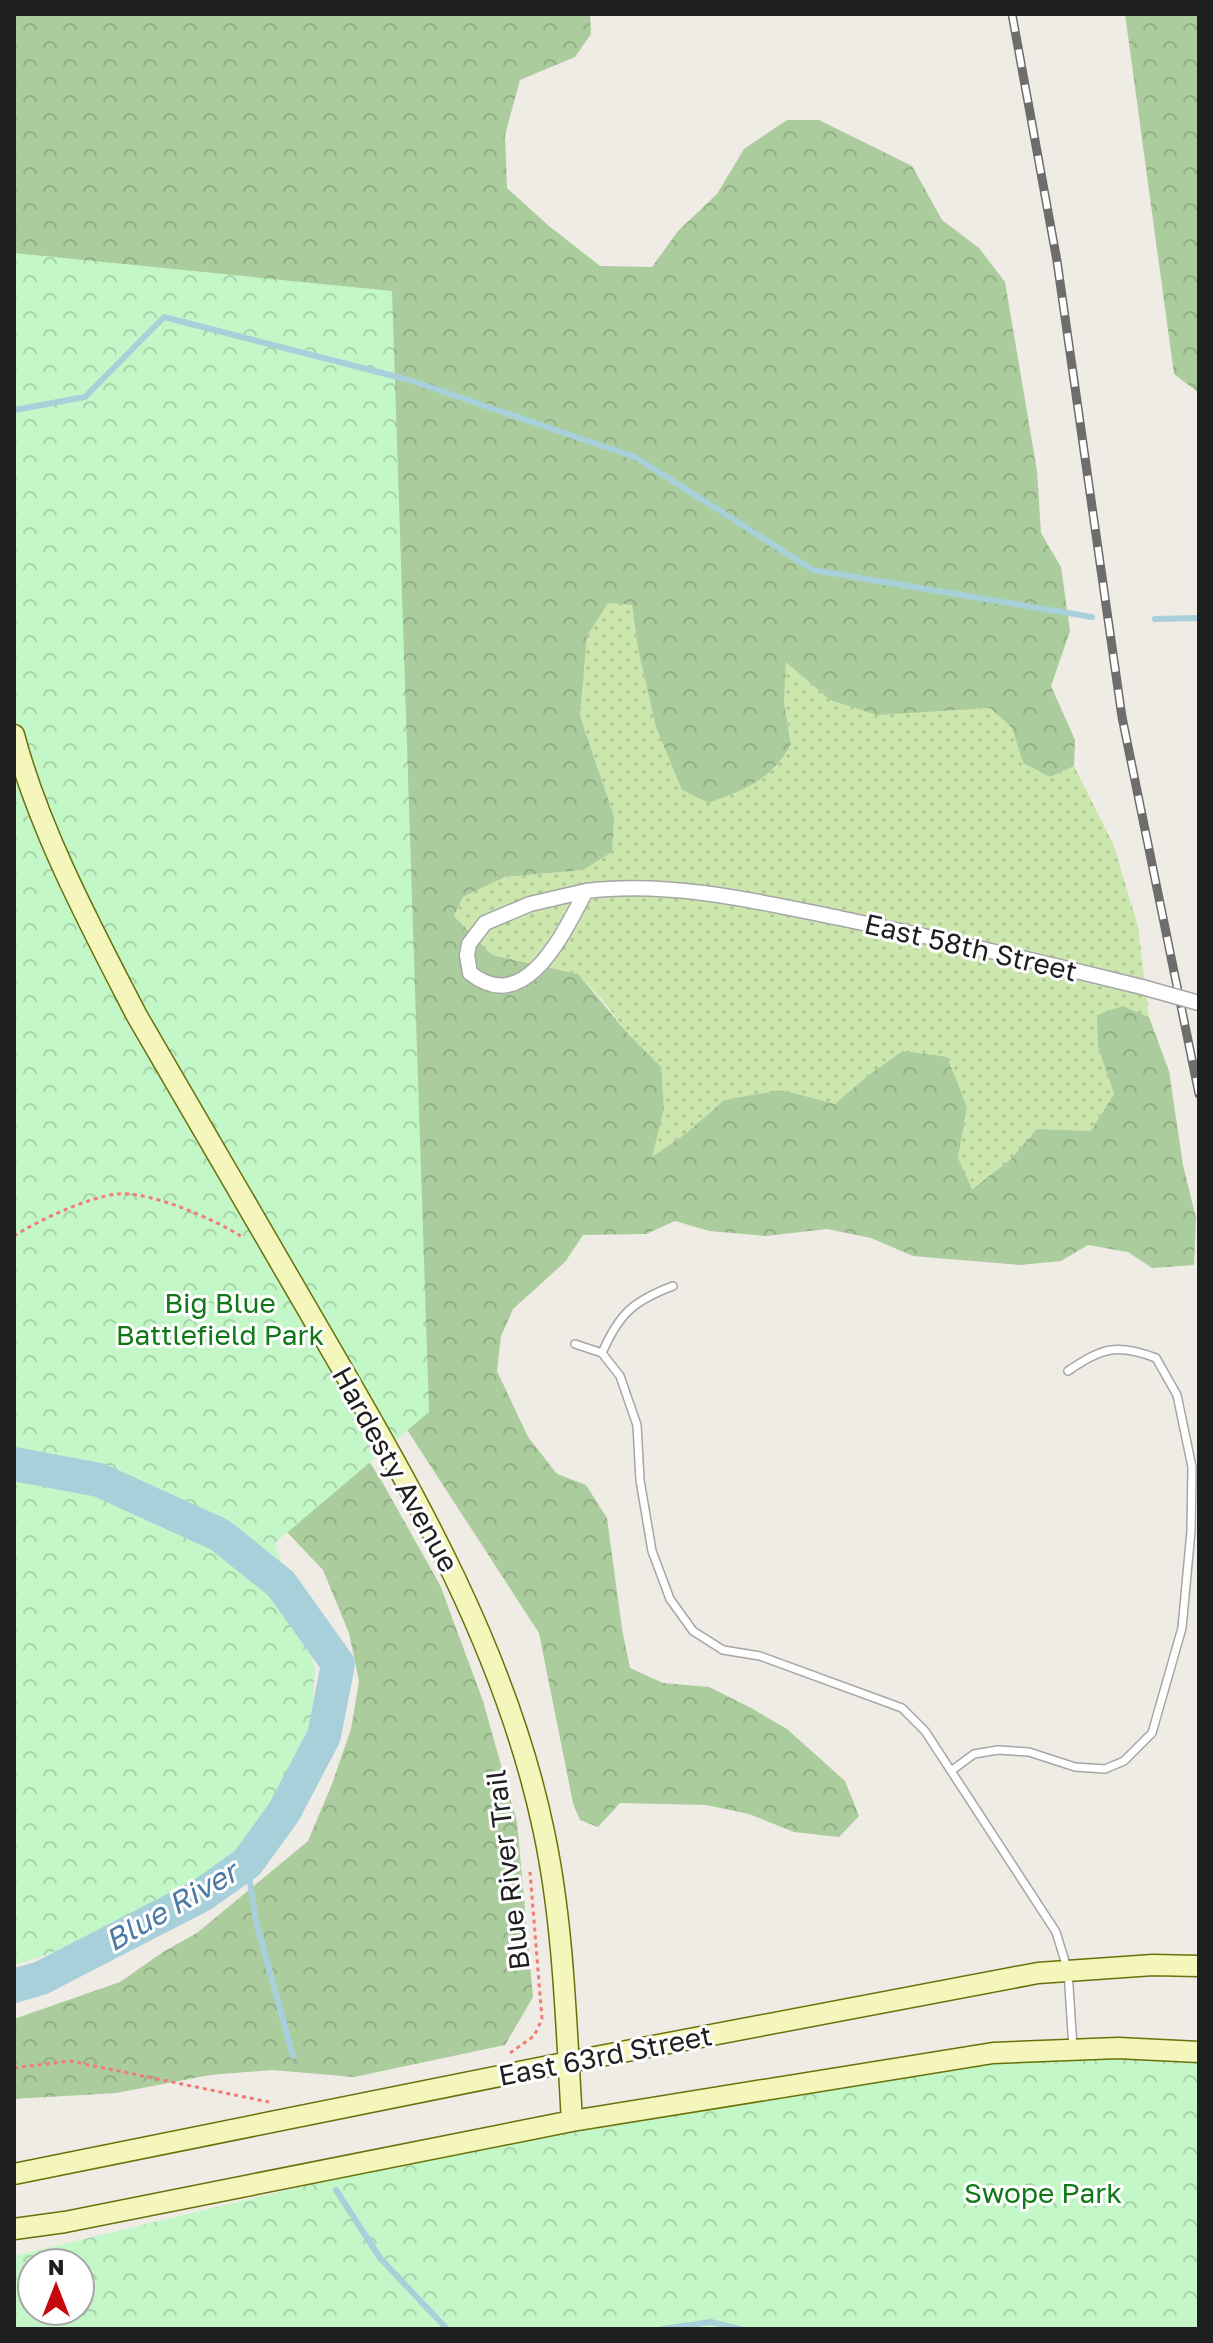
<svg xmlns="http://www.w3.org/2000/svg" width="1213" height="2343" font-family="'Golos Text',sans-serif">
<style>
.grass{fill:url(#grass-dots)}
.forest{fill:url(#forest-crowns)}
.park{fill:url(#park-crowns);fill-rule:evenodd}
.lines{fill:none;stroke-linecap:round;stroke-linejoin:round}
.stream{stroke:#a8d0db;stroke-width:6}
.river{stroke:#a8d0db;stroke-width:34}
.lane-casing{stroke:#a6a6a6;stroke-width:10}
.street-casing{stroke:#a6a6a6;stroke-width:17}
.secondary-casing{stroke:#69710a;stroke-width:23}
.path{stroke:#f37c72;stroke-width:3;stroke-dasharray:4 4;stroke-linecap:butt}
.lane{stroke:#fff;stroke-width:7}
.street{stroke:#fff;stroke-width:14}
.secondary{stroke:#f5f6bc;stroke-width:20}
.rail-casing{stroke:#6d6d6d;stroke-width:9}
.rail{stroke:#fff;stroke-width:6;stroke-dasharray:18;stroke-linecap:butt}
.street-bridge-casing{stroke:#a6a6a6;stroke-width:17;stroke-linecap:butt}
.street-bridge{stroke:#fff;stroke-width:14}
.labels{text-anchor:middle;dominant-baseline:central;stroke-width:6;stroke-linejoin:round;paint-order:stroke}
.street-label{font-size:28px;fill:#1f1f1f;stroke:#fff}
.park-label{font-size:28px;fill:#117817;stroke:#fff}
.water-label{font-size:30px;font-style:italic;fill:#4c7aa2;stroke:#fff}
</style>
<defs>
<pattern id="grass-dots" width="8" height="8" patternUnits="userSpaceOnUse" patternTransform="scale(2)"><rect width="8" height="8" fill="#cbe7ae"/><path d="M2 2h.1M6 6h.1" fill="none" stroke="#aec695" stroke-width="1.8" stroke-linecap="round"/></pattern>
<pattern id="forest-crowns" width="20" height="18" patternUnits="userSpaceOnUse" patternTransform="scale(2)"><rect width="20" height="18" fill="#abcc9c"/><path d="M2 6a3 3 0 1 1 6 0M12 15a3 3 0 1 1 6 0" fill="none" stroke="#93af86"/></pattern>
<pattern id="park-crowns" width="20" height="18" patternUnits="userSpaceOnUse" patternTransform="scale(2)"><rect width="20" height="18" fill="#c4f7c7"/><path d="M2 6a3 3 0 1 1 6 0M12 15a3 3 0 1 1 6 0" fill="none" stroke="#a8d3aa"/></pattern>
</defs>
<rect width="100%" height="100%" fill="#efebe5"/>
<path class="grass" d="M607,602L632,605L638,649L656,727L709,803C747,789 769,781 791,745L784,702L786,661L830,700L944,710L990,708L1012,728L1023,763L1050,777L1074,766L1114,846L1138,927L1149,1017L1123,1006L1098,1047L1114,1094L1091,1131L1037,1129L1011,1159L971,1189L958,1158L967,1107L866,1077L835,1104L782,1090L688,1132L651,1158L664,1108L629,1035L605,1003L578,974L492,955L454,916L463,897L505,877L583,870L614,816L580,716L587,636Z"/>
<path class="forest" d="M14,14H590L591,34L575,57L520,80L505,135L507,188L549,226L600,266L652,267L678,231L717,194L744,149L787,120H819L912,166L942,220L979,248L1005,282L1037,471L1041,533L1061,567L1070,631L1051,686L1075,740L1074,766L1050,777L1023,763L1012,728L990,708L877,715L830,700L786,662L784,702L791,745C769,781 747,789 709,803L682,790L656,727L638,649L632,605L608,603L587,636L580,716L614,816L612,852L583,870L505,877L463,897L454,916L492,955L578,974L629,1035L661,1067L664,1108L652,1157L688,1132L724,1100L782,1090L835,1104L866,1077L903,1051L947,1057L967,1107L958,1158L972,1189L1011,1159L1037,1129L1091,1131L1114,1094L1098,1047L1097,1015L1123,1006L1149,1017L1169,1071L1183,1165L1196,1218L1194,1265L1152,1268L1128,1252L1088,1245L1061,1261L1020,1265L913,1256L871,1238L827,1229L766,1236L709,1231L675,1221L646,1234L583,1235L565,1262L513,1309L501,1336L497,1371L528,1437L557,1474L586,1485L607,1518L622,1629L630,1668L663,1683L709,1687L751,1708L787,1729L845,1781L859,1816L839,1837L794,1832L749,1814L706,1805L620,1803L598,1827L580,1820L573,1803L539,1633L367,1368L14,668Z
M1125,14H1199V393L1174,374Z
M14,824L292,1339L381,1480L440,1585L483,1701L517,1822L533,1997L505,2045L354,2077L272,2070L210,2075L116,2093L14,2099V2019L120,1982L163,1952L197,1933L308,1841L332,1784L351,1729L359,1681L349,1633L323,1570L286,1531Z"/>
<path class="park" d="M14,253L392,291L429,1412L275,1543L315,1669L307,1788L266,1846L52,1953L14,1965Z
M993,2053L1199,2055V2329H14V2256L572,2121ZM32,2263H80V2311H32Z"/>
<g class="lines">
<path class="stream" d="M14,410L85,397L164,317L409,380L635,457L813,570L1092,617
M1155,619L1199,618
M247,1863L256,1921L293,2056
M336,2190L380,2258L447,2329
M662,2329L711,2322L740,2329"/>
<path class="river" d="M14,1464L99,1480L220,1535L281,1584L338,1664L324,1736L284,1812L247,1863L202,1895L41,1978L14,1986"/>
<g class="lane-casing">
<path id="lane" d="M575,1344L602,1353L620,1376L637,1425L640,1480L652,1551L670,1599L693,1631L723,1650L760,1656L902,1708L925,1731L1056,1932L1068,1971L1073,2048
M602,1353C619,1314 633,1301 673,1286
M951,1771L974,1754L998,1750L1029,1752L1075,1767L1105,1769L1124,1761L1152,1733L1182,1628L1191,1531L1192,1467L1177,1395L1156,1358C1116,1343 1102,1348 1068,1371"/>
</g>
<g class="street-casing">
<path id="street" d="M586,891C671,881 756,901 839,918C941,939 1041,962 1142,987
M586,891C565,929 527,1018 470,973L467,955L469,944L485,923L530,904Z"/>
</g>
<g class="secondary-casing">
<path id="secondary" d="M14,735C39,830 92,929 137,1016C200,1124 263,1233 326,1341C416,1496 507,1654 544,1832C564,1927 566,2025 572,2121
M14,2174L569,2062L1038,1973L1153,1965L1199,1966
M14,2229L65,2222L572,2121L993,2053L1118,2048L1199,2052"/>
</g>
<path class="path" d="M14,1236C39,1220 88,1197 118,1194C151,1191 213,1219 241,1236
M510,2053L534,2036L542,2019L530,1872
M14,2068L70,2061L269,2102"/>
<use href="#lane" class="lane"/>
<use href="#street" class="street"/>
<use href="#secondary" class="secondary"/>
<g class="rail-casing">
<path id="rail" d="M1012,14L1057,261L1122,717L1199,1094"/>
</g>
<use href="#rail" class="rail"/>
<g class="street-bridge-casing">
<path id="street-bridge" d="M1142,987L1199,1003"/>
</g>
<use href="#street-bridge" class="street-bridge"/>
</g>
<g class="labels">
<g class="street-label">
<text transform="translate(971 947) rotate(13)">East 58th Street</text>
<text transform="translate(396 1469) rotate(61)">Hardesty Avenue</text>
<text transform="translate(507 1870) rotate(-97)">Blue River Trail</text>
<text transform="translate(605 2055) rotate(-11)">East 63rd Street</text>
</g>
<g class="park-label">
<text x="220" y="1302">Big Blue<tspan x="220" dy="32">Battlefield Park</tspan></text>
<text x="1043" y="2192">Swope Park</text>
</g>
<g class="water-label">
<text transform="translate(171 1906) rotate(-30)">Blue River</text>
</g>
</g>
<rect width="1213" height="2343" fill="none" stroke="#1f1f1f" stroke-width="32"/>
<g transform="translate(56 2287)"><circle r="38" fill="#ffffff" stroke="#a5a5a5" stroke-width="2"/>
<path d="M0-6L14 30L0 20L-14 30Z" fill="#c40a0e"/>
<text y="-12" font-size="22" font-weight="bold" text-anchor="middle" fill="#1f1f1f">N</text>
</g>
</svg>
